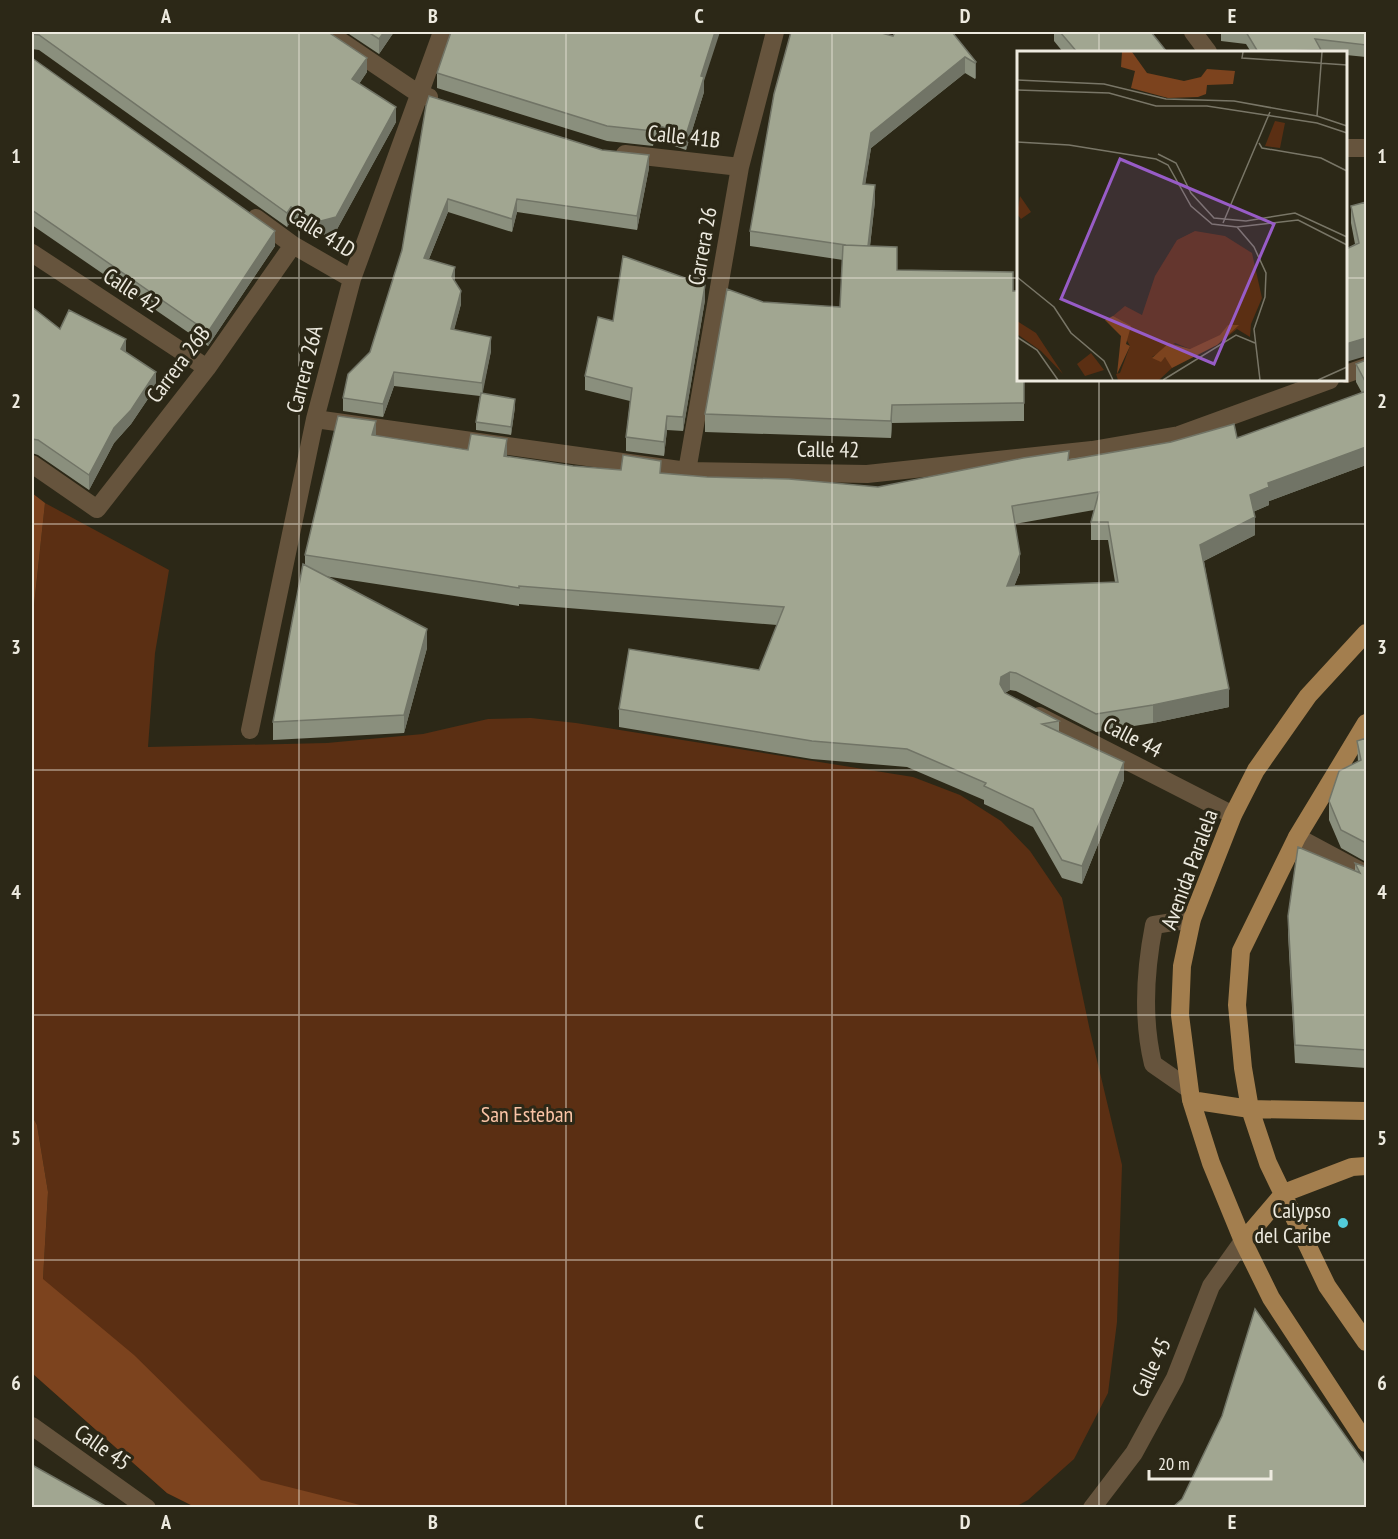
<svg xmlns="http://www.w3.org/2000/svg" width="1398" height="1539" font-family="'PT Sans Narrow',sans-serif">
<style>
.green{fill:#5b2f13}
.forest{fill:#7c431e}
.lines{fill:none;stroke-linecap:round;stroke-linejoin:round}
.minor{stroke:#66543d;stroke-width:18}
.major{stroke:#a37e4e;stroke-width:18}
.wall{fill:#8a8f7d;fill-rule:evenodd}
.shaded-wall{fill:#717466}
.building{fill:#a1a691;stroke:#717466;stroke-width:1.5;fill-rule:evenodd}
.grid{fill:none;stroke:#edeadf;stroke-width:1.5;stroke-opacity:0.55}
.poi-dot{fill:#52cbd9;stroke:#2c2817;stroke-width:2}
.labels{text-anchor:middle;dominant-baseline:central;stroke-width:6;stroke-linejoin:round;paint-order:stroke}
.street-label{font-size:22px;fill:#edeadf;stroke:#2c2817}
.park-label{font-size:22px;fill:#fac4a6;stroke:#2c2817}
.poi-label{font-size:22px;fill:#edeadf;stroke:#2c2817;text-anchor:end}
.inset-road{fill:none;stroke:#797667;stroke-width:1.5}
.view{fill:#985cc7;fill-opacity:0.15;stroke:#985cc7;stroke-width:3}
.inset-edge{fill:none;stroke:#edeadf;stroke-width:3}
.neatline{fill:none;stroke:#edeadf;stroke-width:2}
.grid-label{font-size:20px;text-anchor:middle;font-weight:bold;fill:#edeadf}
</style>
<rect width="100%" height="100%" fill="#2c2817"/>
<path class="green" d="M45,503L169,570L155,653L148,747L327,743L423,734L488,719L531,718L576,723L913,777L960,795L1001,821L1030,851L1062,898L1090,1031L1122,1165L1117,1322L1108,1393L1074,1459L1028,1500L1015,1507H195L167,1493L32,1373V1294L43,1279L48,1192L37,1125L32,1116V624Z"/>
<path class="forest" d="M32,493L45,503L32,624Z
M32,1116L37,1125L48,1192L43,1279L134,1355L261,1480L368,1507H195L167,1493L32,1373Z"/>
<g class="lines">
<path class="minor" d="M327,32L419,94L429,97
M1193,32L1208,52
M1346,148H1366
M625,154L740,167
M256,218L293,245L352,279
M32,253L207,368
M1346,374L1366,367
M315,419L687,471L867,474L1092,450L1179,435L1330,380
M32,464L97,509L207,368L293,245
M687,471L740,167L775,32
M1039,716L1233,815
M250,730L315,419L352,279L442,32
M1297,837L1366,874
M1189,1089L1153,1064C1142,1018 1145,971 1154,925L1192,919
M32,1426L147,1508
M1092,1508L1134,1453L1175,1378L1211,1286L1243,1241"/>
<path class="major" d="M1366,633L1308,696L1256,770L1233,815L1192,919L1182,966L1180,1015L1191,1100L1211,1163L1243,1241L1271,1298L1366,1443
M1366,723L1297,837L1241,951L1237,1005L1243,1068L1250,1109L1268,1163L1327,1286L1366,1342
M1191,1100L1250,1109L1366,1111
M1243,1241L1284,1193L1352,1167L1366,1166"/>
</g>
<path class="wall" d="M32,32L367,72L359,84L396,122L336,231L317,237L291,221L287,227L39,50L32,49Z
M346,32H394L379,54Z
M892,32H952L976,62V77L975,79L965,73L871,148L865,184L875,201L870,246L897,270L1013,291L1024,380V421L892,423L891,438L705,432V414L763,302L840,307L843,260L750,246V231L893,36L895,33Z
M1054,32H1151L1167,52H1063L1054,41Z
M1221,32H1366V57L1346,55V52H1251L1246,44L1221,41Z
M32,58L275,246L208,346L32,225Z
M437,73L704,81V92L686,150L654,139L653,146L607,141L437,88Z
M426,106L649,168L637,230L517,212L512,232L448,212L429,259L455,281L461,304L454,329L491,351L482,393L515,407L511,435L476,430V422L480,396L394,386L383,417L343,411V398L370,352L402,250Z
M1366,202L1346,362V249L1355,244L1351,223V206Z
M705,300L683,431L667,430L664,456L626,451V437L630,401L585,390V376L613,321Z
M32,307L60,329L126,352L156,387L131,424L114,443L89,490L38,455L32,453Z
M1366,360V465L1269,501V505L1253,512L1255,535L1204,561L1229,707L1153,723L1096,732L1016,691L1010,690L1005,693L1059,721V732L1124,780L1082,884L1062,878L1033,827L984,804V800L907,767L812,759L619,727V709L759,670L777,625L519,604V606L324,576L427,648L404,733L273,740V722L305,566V555L376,436L507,457L573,466L707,477L878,487L1069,459L1237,438L1362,393L1356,382V364ZM1094,510L1091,522V540H1108L1115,582L1014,586L1020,572L1015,524Z
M1366,738V862L1341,848L1329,820V801L1358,762L1357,741Z
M1355,863L1366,867V1068L1295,1063L1288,934V916L1355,871Z"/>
<path class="shaded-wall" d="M384,32H394L379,54V39Z
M715,32H720L704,81V92L686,150V135L701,76Z
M965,57V73L871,148L863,199V184L871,133Z
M367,58V72L352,94V79Z
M976,62V77L975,79V63Z
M396,107V122L336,231L317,237V222Z
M654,124V139L653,146V131Z
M649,155V168L637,230V216Z
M875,185V201L868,264V248Z
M448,199V212L424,271V258Z
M517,199V212L512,232V219Z
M291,207V221L287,227V213Z
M275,231V246L208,346V332Z
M455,267V281L452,277Z
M705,285V300L683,431V417Z
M461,291V304L451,342V329Z
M491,337V351L482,397V383Z
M1366,338V356L1346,362V344Z
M126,339V354L121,349Z
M156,372V387L131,424L114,443L89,490V475L114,428Z
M394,372V386L383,417V404Z
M515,399V407L511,435V427Z
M892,405V423L891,438V421Z
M667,416V430L664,456V442Z
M376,421V439L372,435Z
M507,439V457L504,456Z
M1366,447V465L1269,501V505L1250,513V495L1268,483Z
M1255,517V535L1200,563V545Z
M1020,554V572L1007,604V586Z
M427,629V648L404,733V715Z
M1010,672V690L1001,695L1000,684L1001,677Z
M1229,689V707L1153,723V705Z
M1124,762V780L1082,884V866Z"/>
<path class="building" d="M32,32H328L367,58L352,79L396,107L336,217L317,222L291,207L287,213L39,35L32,34Z
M368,32H384L379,39Z
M451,32H715L701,76L704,77L686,135L654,124L653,131L607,126L437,73Z
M791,32H878L893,36L895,32H952L976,62L975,63L965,57L871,133L863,184L875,185L868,246L846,245L750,231L774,94Z
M1060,32H1151L1167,52H1077Z
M1246,32H1366V45L1315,39L1321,50L1258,52Z
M32,58L275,231L208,332L32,210Z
M429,96L602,150L649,155L637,216L517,199L512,219L448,199L424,258L455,267L452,277L461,291L451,329L491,337L482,383L394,372L383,404L343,398L348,374L370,352L402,250L426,106Z
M1366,202V338L1346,344V249L1359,243L1351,206Z
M843,245L897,247V270L1013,272V291H1018V380H1024V403L892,405L891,421L705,414L727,289L763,302L840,307Z
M623,256L705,285L683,417L667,416L664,442L626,437L632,388L585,376L598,317L613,321Z
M32,307L60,329L69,310L126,339L121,349L156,372L131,410L114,428L89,475L38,440L32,439Z
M1366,360V383L1356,364Z
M1366,391V447L1268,483L1269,487L1250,495L1255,517L1200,545L1229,689L1153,705L1096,714L1016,673L1010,672L1001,677L1000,684L1005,693L1059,721L1042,724L1124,762L1082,866L1062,860L1033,809L984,786L986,783L907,749L812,741L619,709L629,649L759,670L784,607L519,586V588L305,555L338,416L376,421L372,435L468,450L471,434L507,439L504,456L573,466L621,470L623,455L661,461L660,473L707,477L789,479L878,487L1023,458L1069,451L1068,460L1171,442L1234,424L1237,438ZM1099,492L1091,522H1108L1118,582L1007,586L1020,554L1012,506Z
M481,393L515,399L511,427L476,422Z
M303,564L427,629L404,715L273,722Z
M1366,738V843L1341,830L1329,801L1339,771L1361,760L1357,741Z
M1298,847L1360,873L1355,863L1366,867V1050L1295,1045L1288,916Z
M1255,1309L1366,1465V1508H1172L1182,1499L1222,1416Z
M32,1465L109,1508H32Z"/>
<path class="grid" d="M299,32V1508M566,32V1508M832,32V1508M1099,32V52M32,278H1018M1346,278H1366M1099,380V1508M32,524H1366M32,770H1366M32,1015H1366M32,1260H1366"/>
<circle class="poi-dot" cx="1343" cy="1223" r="6"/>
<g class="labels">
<g class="street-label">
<text transform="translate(684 136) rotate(6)">Calle 41B</text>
<text transform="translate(322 232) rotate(32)">Calle 41D</text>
<text transform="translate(702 246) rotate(-80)">Carrera 26</text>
<text transform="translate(132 290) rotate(33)">Calle 42</text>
<text transform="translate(178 364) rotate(-53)">Carrera 26B</text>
<text transform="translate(304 369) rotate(-76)">Carrera 26A</text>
<text transform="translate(828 449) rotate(1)">Calle 42</text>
<text transform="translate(1133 737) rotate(27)">Calle 44</text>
<text transform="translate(1189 869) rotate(-70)">Avenida Paralela</text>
<text transform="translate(1151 1367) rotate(-65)">Calle 45</text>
<text transform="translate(103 1447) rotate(35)">Calle 45</text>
</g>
<g class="park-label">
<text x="527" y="1114">San Esteban</text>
</g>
<g class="poi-label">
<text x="1331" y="1210">Calypso<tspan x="1331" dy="25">del Caribe</tspan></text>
</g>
</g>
<g transform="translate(1017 51)">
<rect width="330" height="330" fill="#2c2817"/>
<path d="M258,70L268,72L263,97L248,95ZM3,145L14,161L4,168L0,163ZM178,180L208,185L235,202L245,247L234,273L233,286L220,278L200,294L173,298L158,292L135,306L143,310L148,306L155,312V317L142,329H101L99,323L103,322L113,295L96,265L108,255L125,264L138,225L160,189ZM0,270L19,282L46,323L24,300L0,283ZM74,302L87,319L68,325L60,313Z" fill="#5b2f13"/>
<path d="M105,1H115L130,22L167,30L184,26L190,18L218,20L216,33L190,34L189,43L181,46L151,47L114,37L118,20L104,16ZM96,265L114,275L109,293L113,295L100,323L104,285L88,269ZM211,274H222L200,294L155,317L148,306L144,311L135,307L152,292L173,298L203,284Z" fill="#7c431e"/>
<path class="inset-road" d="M226,1L225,7L330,14M0,29L87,33L149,48L217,50L300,65L330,75M0,39L92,42L139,55H190L300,72L330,82M300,65L305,1M0,91L52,94L139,108L151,114L174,155L195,173L220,176L281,169L330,194M242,92L245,97L304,107L330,120M141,103L159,112L174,142L197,167L229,170L278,162L330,186M206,172L253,61M220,176L237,196L249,222L248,246L237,278L243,329M0,226L37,256L54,282L87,310L96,329M0,286L20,299L41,329M146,329L219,284L238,292M301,329L330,316"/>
<path class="view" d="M103,108L257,173L197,313L44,248Z"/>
<rect width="330" height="330" class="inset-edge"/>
</g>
<rect width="1398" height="1539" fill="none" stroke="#2c2817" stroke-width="66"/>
<path d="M1149 1470v9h122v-9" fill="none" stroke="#edeadf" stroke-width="3"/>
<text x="1158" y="1470" font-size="18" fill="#edeadf" stroke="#2c2817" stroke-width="4.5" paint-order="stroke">20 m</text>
<rect x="33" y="33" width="1332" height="1473" class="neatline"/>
<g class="grid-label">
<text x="166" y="23">A</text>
<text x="433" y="23">B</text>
<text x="699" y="23">C</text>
<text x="965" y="23">D</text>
<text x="1232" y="23">E</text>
<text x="16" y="163">1</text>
<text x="1382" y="163">1</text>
<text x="16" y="408">2</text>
<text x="1382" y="408">2</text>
<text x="16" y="654">3</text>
<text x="1382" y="654">3</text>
<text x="16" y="899">4</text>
<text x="1382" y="899">4</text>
<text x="16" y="1145">5</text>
<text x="1382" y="1145">5</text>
<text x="16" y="1390">6</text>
<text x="1382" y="1390">6</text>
<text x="166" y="1529">A</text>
<text x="433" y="1529">B</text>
<text x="699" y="1529">C</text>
<text x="965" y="1529">D</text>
<text x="1232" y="1529">E</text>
</g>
</svg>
